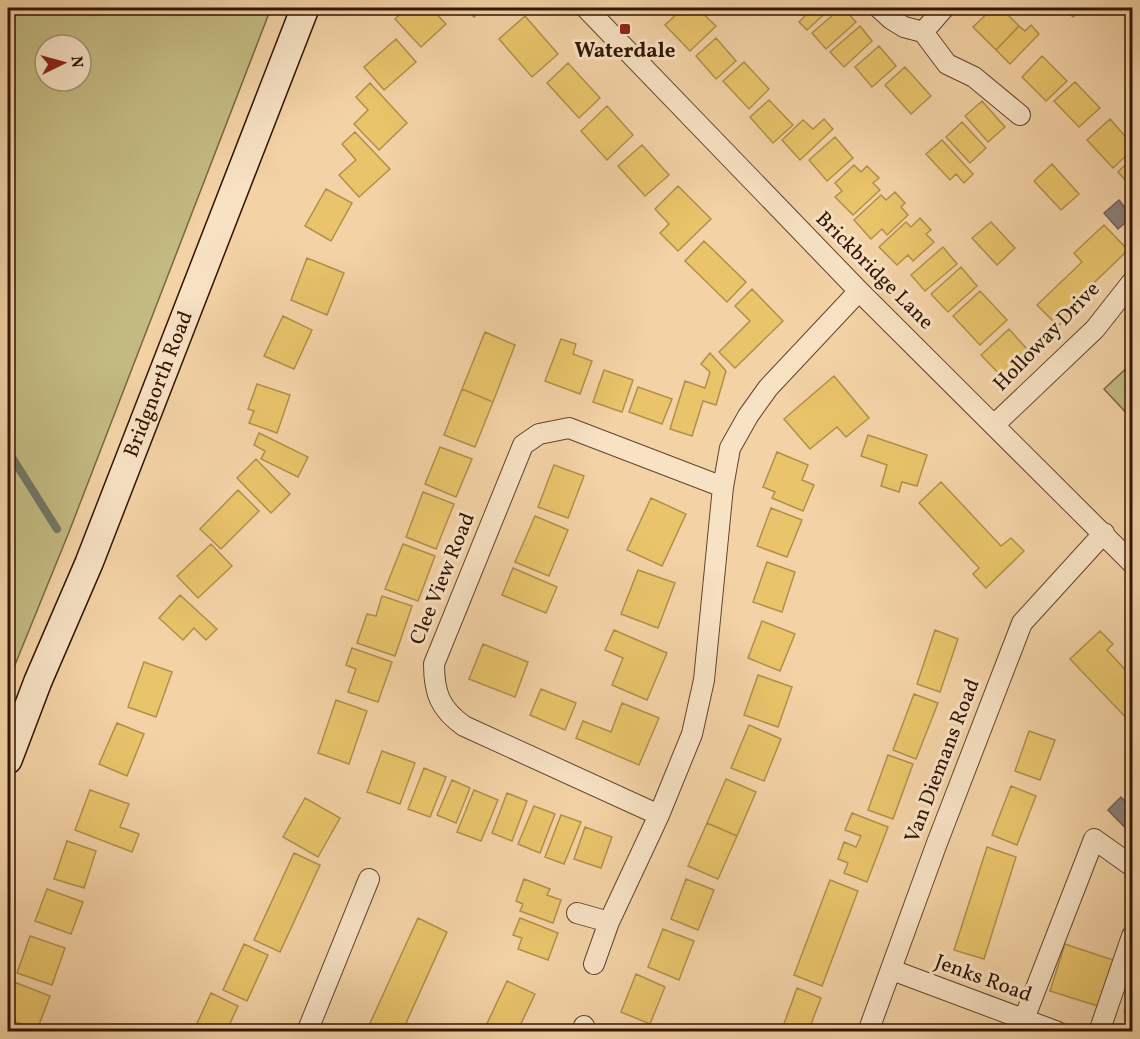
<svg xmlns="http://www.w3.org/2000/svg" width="1140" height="1039" font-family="Vollkorn,serif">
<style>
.green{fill:#c3ba81;stroke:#7a6741;stroke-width:1.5;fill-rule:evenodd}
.homes{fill:#e9c46a;stroke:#b28f4a;stroke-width:1.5}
.industry{fill:#8a817c;stroke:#706057;stroke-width:1.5}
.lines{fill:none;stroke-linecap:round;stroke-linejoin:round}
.stream{stroke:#717666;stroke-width:8}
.street-casing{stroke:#62442a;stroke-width:22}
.secondary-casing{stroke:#321401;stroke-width:30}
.street{stroke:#f7e2c4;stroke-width:20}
.secondary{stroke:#f7e2c4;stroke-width:27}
.poi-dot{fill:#8f2418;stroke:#f7e2c4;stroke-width:2}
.labels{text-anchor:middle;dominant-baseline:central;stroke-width:6;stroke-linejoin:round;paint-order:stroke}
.poi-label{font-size:21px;font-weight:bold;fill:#321401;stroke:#f7e2c4}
.street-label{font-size:21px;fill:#321401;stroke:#f7e2c4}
</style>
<rect width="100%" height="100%" fill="#f3d2a5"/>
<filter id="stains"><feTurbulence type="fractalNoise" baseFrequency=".00333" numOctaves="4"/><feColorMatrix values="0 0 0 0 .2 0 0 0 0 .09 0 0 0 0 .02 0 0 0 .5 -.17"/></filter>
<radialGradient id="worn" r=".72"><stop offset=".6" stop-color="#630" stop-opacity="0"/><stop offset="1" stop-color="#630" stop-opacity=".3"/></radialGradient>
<path class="green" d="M8,8H271L69,532L8,682ZM45,45H81V81H45Z
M1132,363V419L1104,389Z"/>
<path class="homes" d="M407,8H431L446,24L421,47L395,19Z
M464,8H484L474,17Z
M683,8H697L716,26L690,51L665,25Z
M802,8H831L807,30L799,22L807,14Z
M841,8H843L856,22L826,49L812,33Z
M993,8H1001L1019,26L996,50L973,27Z
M1064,8H1083L1073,17Z
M525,16L558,54L532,77L499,39Z
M1031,25L1039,34L1010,64L996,50L1019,26L1025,31Z
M860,26L872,41L844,67L830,52Z
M716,38L736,61L716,79L696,56Z
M396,39L416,62L384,90L364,67Z
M879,46L896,66L872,87L855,67Z
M1042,56L1067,81L1046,101L1022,77Z
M744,62L769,89L749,109L723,81Z
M568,63L600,98L579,118L547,83Z
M905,67L931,96L911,114L885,85Z
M1075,82L1100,108L1079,127L1054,101Z
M370,83L407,123L379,150L354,124L368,110L356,97Z
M769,100L793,125L773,143L750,117Z
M982,101L1005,127L988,142L965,116Z
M607,106L633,135L607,160L581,131Z
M824,119L833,129L800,160L782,140L803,120L813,129Z
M1110,119L1132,144V150L1113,168L1087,140Z
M962,122L986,148L970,163L946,137Z
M355,132L390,169L359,197L339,175L356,160L342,144Z
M835,137L853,158L827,181L809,160Z
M942,140L973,174L964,183L956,174L950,180L926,154Z
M642,145L669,175L645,196L618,166Z
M1132,158V188L1118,172Z
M1052,164L1079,194L1061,210L1034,181Z
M854,165L861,172L867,166L879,178L873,183L880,190L853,215L835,197L842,191L835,183Z
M678,186L711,219L678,251L660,233L669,224L655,209Z
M326,189L352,203L331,241L305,226Z
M895,192L905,203L901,207L908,215L887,235L882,229L871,239L854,220L881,195L886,200Z
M920,218L931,230L926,234L934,242L913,261L908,255L897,265L879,247L906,222L911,227Z
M991,222L1015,248L997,265L972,238Z
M1104,225L1128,250L1076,300L1080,305L1058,326L1037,305L1082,262L1074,253Z
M704,241L746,282L727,302L685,261Z
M943,247L957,264L925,291L911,275Z
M307,258L344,273L327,315L291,300Z
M961,267L977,286L948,312L931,294Z
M752,289L783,321L735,368L719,352L750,321L735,306Z
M980,291L1007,320L980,345L953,316Z
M283,316L312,330L294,369L264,356Z
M1009,329L1035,358L1008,383L981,355Z
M485,332L515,345L493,402L462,389Z
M561,339L576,344L573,354L592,361L580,394L545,381Z
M710,353L726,371L716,405L703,401L692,436L670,429L685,381L705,388L710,372L701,364Z
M604,370L633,380L622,412L593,402Z
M834,376L869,418L846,437L837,427L810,449L784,419Z
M257,384L290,395L277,433L249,423L254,411L248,409Z
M638,387L672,399L662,424L629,412Z
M462,389L493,402L475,447L444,435Z
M259,433L308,457L298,477L261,459L265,451L254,445Z
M868,435L927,455L917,486L902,482L899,492L881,486L887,465L861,456Z
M440,447L472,459L456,497L425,484Z
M777,452L808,465L802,480L814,485L803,511L772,498L775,492L763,487Z
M256,459L290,494L271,513L237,478Z
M554,465L584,476L568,518L538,507Z
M941,482L1001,546L1011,538L1024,551L986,588L973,574L979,568L919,503Z
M238,490L259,511L221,549L200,529Z
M423,492L454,504L436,549L406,537Z
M651,498L686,514L662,566L627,550Z
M771,508L802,520L787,557L757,546Z
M535,516L568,530L549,576L515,562Z
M211,544L232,566L198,598L177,576Z
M403,544L435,556L418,601L385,589Z
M767,562L795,572L782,612L753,602Z
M513,568L557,587L546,613L502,595Z
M638,570L675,583L658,628L621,614Z
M180,595L217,629L206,640L194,628L183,640L159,618Z
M382,596L412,606L395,656L357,643L367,614L376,616Z
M762,621L795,634L780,671L748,658Z
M614,630L667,653L647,700L612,685L623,658L605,650Z
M935,630L958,639L940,692L917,684Z
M1100,631L1113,644L1107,650L1132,677V724L1070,659Z
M483,644L528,662L515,697L469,679Z
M352,648L392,662L378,702L348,692L356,669L346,665Z
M144,662L172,672L156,717L128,707Z
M758,675L792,687L778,727L744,715Z
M541,689L576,703L565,730L530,715Z
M914,694L938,703L916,759L893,750Z
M336,700L367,711L349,764L318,753Z
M622,703L659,718L639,765L576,738L583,721L611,732Z
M117,723L144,734L127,776L99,764Z
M749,725L781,739L764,781L731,768Z
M1029,731L1055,740L1040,780L1015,771Z
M382,751L415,763L400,804L367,792Z
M888,755L913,764L893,819L868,810Z
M424,768L446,777L430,817L408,809Z
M726,779L756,792L737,836L707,823Z
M452,780L470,788L456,823L437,815Z
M1011,786L1036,796L1017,845L992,835Z
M90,790L129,804L120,827L139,834L132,852L75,830Z
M474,790L498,800L481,841L457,832Z
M507,793L527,801L512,841L492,833Z
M305,798L340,818L318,857L283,837Z
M534,806L555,814L540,853L518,844Z
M852,813L888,827L867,882L844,873L848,863L838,859L844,842L856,847L861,836L845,830Z
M561,815L581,822L564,864L545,857Z
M707,823L737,836L718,879L688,866Z
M585,827L612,837L601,868L574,859Z
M67,841L96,851L84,888L54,879Z
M987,847L1016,857L984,959L954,950Z
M294,853L320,865L280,952L254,940Z
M524,879L550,889L547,895L561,900L553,923L520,911L523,904L516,901Z
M686,879L714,890L698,930L671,919Z
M830,880L858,891L822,986L794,975Z
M47,889L83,902L71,934L35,921Z
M418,918L447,932L402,1032H366Z
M520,918L558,933L548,960L518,949L522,938L513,935Z
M663,929L694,941L679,980L648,967Z
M30,936L65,948L52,985L17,973Z
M244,944L268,955L247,1001L223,990Z
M1065,944L1116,961L1101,1007L1050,991Z
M636,974L665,987L650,1024L621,1012Z
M507,981L535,994L517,1032H483Z
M14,982L50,996L37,1030L8,1019V1000Z
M797,988L821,998L808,1032H781Z
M1132,988V1015L1124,1012Z
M211,993L238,1006L226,1032H193Z"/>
<path class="industry" d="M1119,200L1132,217L1118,229L1104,213Z
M1121,797L1132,808V835L1108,810Z"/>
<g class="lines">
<path class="stream" d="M8,451L57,529"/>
<g class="street-casing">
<path id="street" d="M586,8L859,291L1132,563
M879,8L891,19L904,27L923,32L947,64L974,77L1020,115
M923,32L944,8
M994,425L1095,329L1132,282
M723,487L569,428L539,434L523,445L434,664C434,693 440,709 464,726L659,815L692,734L704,680L723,487L730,448L748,416L768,388L859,291
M577,913L609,922
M594,964L609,922L659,815
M892,970L1058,1032
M1024,1019L1094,839L1132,866
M307,1032L369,879
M582,1032L584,1026
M868,1032L937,843L1022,623L1104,533
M1099,1032L1132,936"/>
</g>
<g class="secondary-casing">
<g id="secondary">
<path id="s1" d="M8,760L38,681L89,563L305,8"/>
</g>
</g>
<use href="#street" class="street"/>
<use href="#secondary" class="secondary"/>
</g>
<rect class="poi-dot" x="619" y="23" width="12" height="12" rx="3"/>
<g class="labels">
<g class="poi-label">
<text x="625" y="51">Waterdale</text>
</g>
<g class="street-label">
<text transform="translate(874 271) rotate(45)">Brickbridge Lane</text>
<text transform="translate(1047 337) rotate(-46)">Holloway Drive</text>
<text stroke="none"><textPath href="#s1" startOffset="405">Bridgnorth Road</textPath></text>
<text transform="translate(443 579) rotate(-68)">Clee View Road</text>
<text transform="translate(943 761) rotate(-69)">Van Diemans Road</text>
<text transform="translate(983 979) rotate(20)">Jenks Road</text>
</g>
</g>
<rect width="1140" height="1039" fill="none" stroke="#f3d2a5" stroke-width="30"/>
<rect x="9" y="9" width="1122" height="1021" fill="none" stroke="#321401" stroke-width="3"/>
<rect x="15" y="15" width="1110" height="1009" fill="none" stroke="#321401" stroke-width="1.5"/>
<g transform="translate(63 63) rotate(85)"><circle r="28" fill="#f7e2c4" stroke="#a89076" stroke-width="1.5"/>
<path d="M0-4.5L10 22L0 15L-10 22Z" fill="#8f2418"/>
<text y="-9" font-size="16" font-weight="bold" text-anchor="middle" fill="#321401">N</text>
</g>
<rect width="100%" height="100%" filter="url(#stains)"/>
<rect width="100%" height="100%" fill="url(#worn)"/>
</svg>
